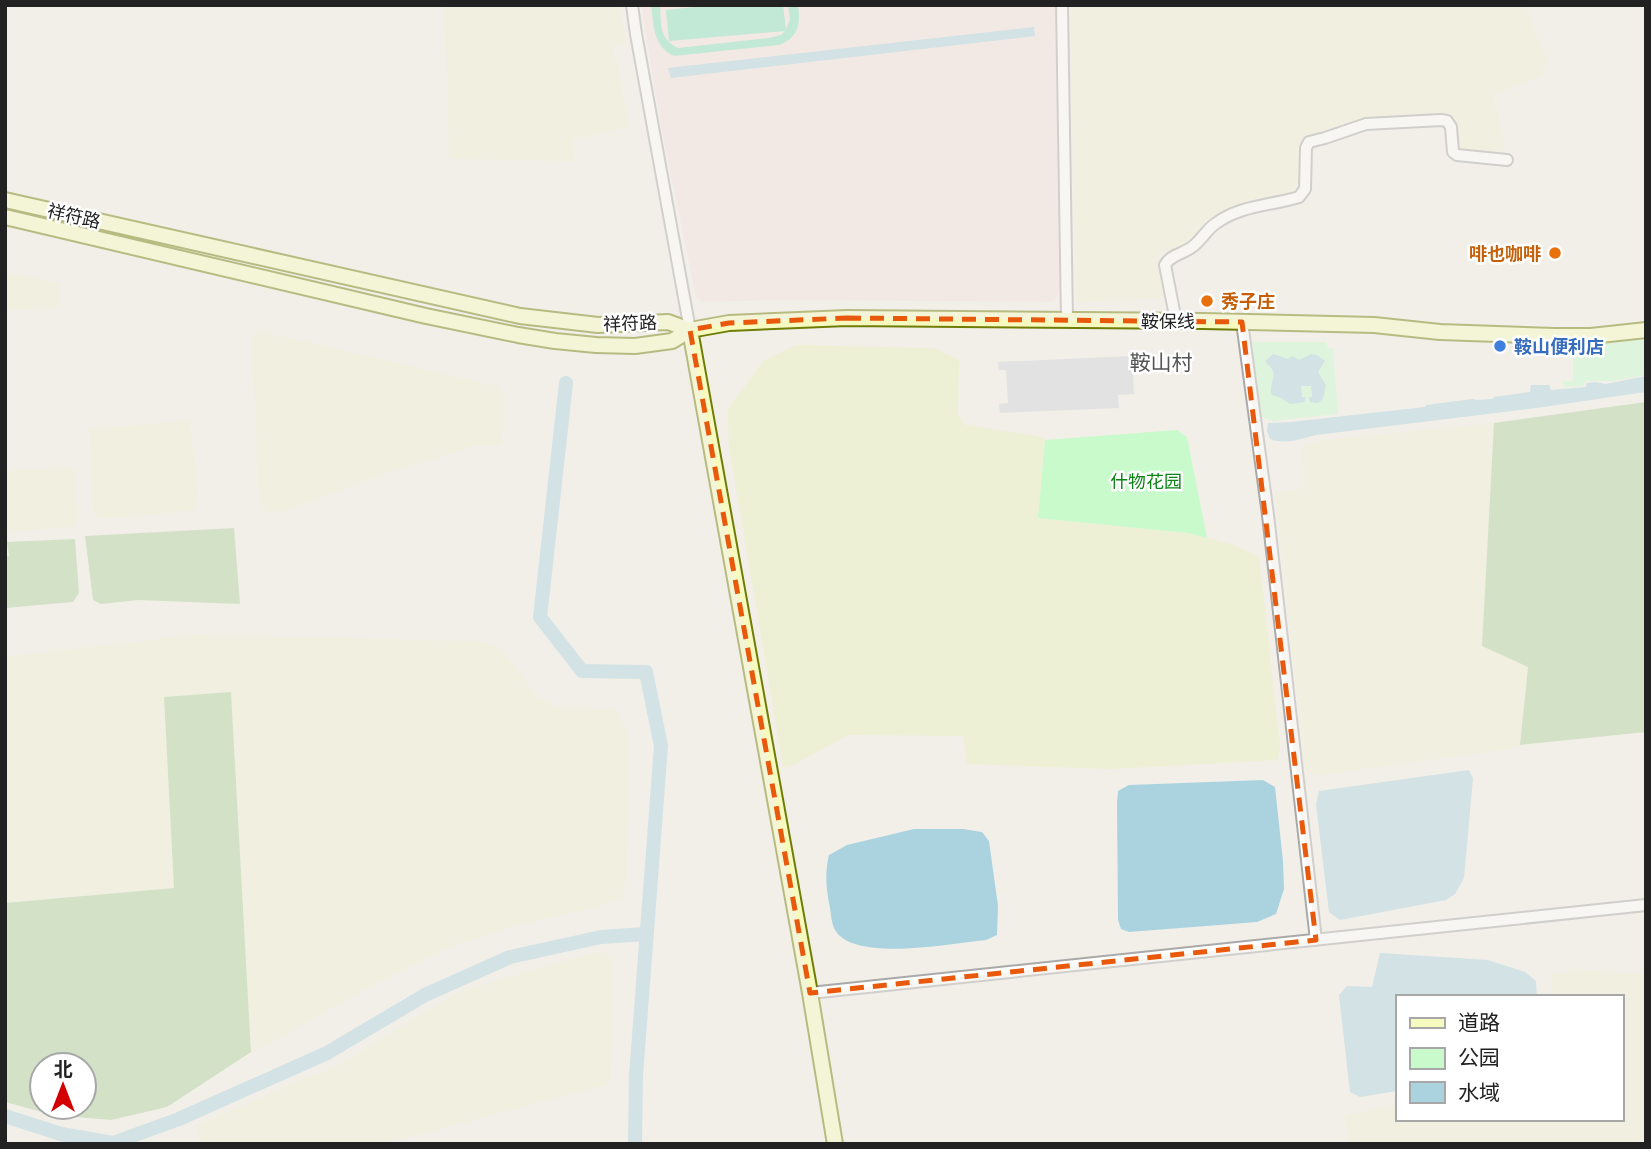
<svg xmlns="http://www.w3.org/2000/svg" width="1651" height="1149" font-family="Poppins,'Noto Sans SC',sans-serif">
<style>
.military{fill:#f3e3dd}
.farmland{fill:#eef0d5}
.forest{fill:#add19e;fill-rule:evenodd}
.park{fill:#c8facc}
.pitch{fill:#88e0be}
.parking{fill:#e2e2e2}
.water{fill:#aad3df}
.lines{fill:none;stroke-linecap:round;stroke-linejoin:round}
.canal{stroke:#aad3df;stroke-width:14}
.street-casing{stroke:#a9a9a9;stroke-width:14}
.secondary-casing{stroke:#707d05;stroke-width:18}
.street{stroke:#fff;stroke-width:10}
.secondary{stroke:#f7fabf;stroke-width:14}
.marked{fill:none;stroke:#e8590c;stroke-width:5;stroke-dasharray:14 9;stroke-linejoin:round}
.food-dot{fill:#e8710a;stroke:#fff;stroke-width:2.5}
.shop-dot{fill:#3f7fe0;stroke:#fff;stroke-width:2.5}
.labels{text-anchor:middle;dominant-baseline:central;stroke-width:5;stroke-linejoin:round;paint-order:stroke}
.street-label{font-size:18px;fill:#222;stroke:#fff}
.food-label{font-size:18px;font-weight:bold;fill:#c56008;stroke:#fff;text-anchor:end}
.shop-label{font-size:18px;font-weight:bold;fill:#366cbe;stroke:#fff;text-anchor:start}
.park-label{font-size:18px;fill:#0c8416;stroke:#fff}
.quarter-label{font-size:21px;fill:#555;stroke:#fff}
</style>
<rect width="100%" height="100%" fill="#f2efe9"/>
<path class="military" d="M641,5H1055L1060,292L1055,300L1048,302L788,300L702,302L696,297L662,132Z"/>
<path class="farmland" d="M445,5H619L626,43L613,46L629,127L571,139L575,161L449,159Z
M1070,5H1527L1533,29L1549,59L1541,76L1493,95L1506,156L1459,151L1450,119L1439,115L1359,119L1326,131L1303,137L1302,180L1291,193L1223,211L1192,242L1159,253L1158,266L1164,297L1076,303Z
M5,273L60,283V307L5,310Z
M259,331L497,386L505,398L501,445L474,446L381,475L285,511L266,513L259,499L252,335Z
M796,345L934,348L959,360L958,416L966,425L1038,436L1045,440L1038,518L1188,533L1235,545L1259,557L1280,746L1278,760L1111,769L967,764L963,736L848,735L794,765L783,767L729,447L728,409L763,361Z
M189,420L198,493L196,510L102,519L94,514L90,430Z
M1494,423L1482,646L1528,666L1520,745L1508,749L1314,776L1305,769L1275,492L1304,488L1302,449L1320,440Z
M74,467L77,519L74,527L5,532V471Z
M194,635L478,641L502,650L536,695L554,707L614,710L628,733L626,882L620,899L593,908L518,925L446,948L367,988L274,1041L251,1052L231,692L164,697L174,888L5,903V657Z
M603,951L613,959L610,1084L382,1144H201L197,1125L343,1063L458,992L571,959Z
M1585,970L1646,975V1144H1348L1346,1115L1397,1106V1119H1621V997H1552V974Z"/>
<path class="forest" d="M1646,402V732L1520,745L1528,667L1482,646L1494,423Z
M234,528L240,604L138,600L101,604L93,600L85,536Z
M75,539L79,593L73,602L5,608V557L9,556L7,542Z
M231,692L251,1052L167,1107L111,1120L53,1115L5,1102V903L174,888L164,697ZM42,1065H84V1107H42Z"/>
<path class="park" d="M1646,335V375L1613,381H1585L1584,386L1564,387L1563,381H1573V341Z
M1252,342H1326L1328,348H1333L1338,414L1271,421L1260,416Z
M1177,430L1187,437L1207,538L1188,533L1038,518L1045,440Z"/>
<path class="pitch" d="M651,5H660C661,24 659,39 678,48L769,38L781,35L785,31L669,41L666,10L713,5H783L786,30L790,19L788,5H798C801,24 798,38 779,45L674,56C653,46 654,26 651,5Z"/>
<path class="parking" d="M1132,356L1134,394L1118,395L1119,408L1000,413L999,404L1008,403L1006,370H999L998,362Z"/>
<path class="water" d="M1034,27L1035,36L671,78L668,68Z
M1273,354L1288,359L1292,356L1299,360L1311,354L1317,355L1325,361L1318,372L1326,385L1323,399L1318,403L1310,402L1309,397H1312L1311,386H1301L1302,397H1305V402L1290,404L1281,398L1272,395C1268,386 1277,378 1272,369C1270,366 1267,364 1265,361Z
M1646,376V392L1529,409L1316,435C1300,439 1286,445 1270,439L1267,431L1268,423L1291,422L1425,407L1426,405L1473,399L1477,400L1492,399L1494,397L1530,392L1531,385H1549L1551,390L1586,387L1587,383L1595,382L1606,384Z
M1469,770L1473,778L1464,878L1455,894L1446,900L1340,920L1329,912L1316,804L1319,791Z
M1263,780L1275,787L1283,861L1284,889L1276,914L1257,922L1129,932L1121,929L1118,920L1117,803L1118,791L1129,785Z
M914,829H963L982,832L989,841L998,906L997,935L986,940C953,943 854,963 835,930C831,923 831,911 829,903C826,887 825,871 829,855L847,845Z
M1380,953L1488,960L1525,972L1536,981L1537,997H1397V1091L1360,1097L1350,1092L1339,995L1347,986L1372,987Z"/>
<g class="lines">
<path class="canal" d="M566,383L540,617L582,671L646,672L661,746L636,1076L635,1144
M5,1116L61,1134L113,1143L179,1119L327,1053L425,995L510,957L601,937L646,934"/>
<g class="street-casing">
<path id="street" d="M632,5L636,34L690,330
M1062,5L1067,320
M1176,321L1165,265C1170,255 1183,254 1192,247C1201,241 1206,230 1215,224C1240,205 1270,206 1299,197L1305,189L1306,148L1309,142L1325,138L1366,124L1441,120L1447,121L1451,127L1453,152L1457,155L1507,160
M1242,322L1268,515L1316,940
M810,993L1646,905"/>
</g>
<g class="secondary-casing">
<path id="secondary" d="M5,200L520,316L598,325L668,322L690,330
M5,217L426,316L518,335L555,341L596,345L635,346L672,341L690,330L729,323L847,318L1203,321L1374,325L1440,332L1555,336H1591L1646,330
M690,330L810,993L835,1144"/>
</g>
<use href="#street" class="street"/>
<use href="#secondary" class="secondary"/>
</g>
<path d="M0 0H1651V1149H0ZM847,318L1242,322L1316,940L810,993L690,330L729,323Z" fill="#f2efe9" fill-opacity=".55" fill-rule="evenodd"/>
<path class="marked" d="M847,318L1242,322L1316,940L810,993L690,330L729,323Z"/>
<g class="food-dot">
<circle cx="1555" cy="253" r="7"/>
<circle cx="1207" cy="301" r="7"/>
</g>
<circle class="shop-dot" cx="1500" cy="346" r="7"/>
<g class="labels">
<g class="street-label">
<text transform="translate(74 216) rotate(13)">祥符路</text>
<text x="1168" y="321">鞍保线</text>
<text transform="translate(630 323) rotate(-2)">祥符路</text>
</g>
<g class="food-label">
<text x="1541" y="253">啡也咖啡</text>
<text x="1221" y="301" text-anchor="start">秀子庄</text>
</g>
<g class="shop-label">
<text x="1514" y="346">鞍山便利店</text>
</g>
<g class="park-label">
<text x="1146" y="481">什物花园</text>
</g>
<g class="quarter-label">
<text x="1161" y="362">鞍山村</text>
</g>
</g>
<rect width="1651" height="1149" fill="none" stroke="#222222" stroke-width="14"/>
<rect x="1396" y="995" width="228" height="126" fill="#ffffff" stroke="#a7a7a7" stroke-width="2"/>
<rect x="1410" y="1018" width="35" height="10" fill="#f7fabf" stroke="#a7a7a7" stroke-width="2"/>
<text x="1458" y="1030" font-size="21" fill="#222222">道路</text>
<rect x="1410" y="1048" width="35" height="21" fill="#c8facc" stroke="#a7a7a7" stroke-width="2"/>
<text x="1458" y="1065" font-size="21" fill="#222222">公园</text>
<rect x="1410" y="1082" width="35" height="21" fill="#aad3df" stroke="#a7a7a7" stroke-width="2"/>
<text x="1458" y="1100" font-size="21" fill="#222222">水域</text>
<g transform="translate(63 1086)"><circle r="33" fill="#ffffff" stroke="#a7a7a7" stroke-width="2"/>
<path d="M0-5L12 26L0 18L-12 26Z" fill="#d40000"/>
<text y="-10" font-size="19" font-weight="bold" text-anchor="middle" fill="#222222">北</text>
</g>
</svg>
